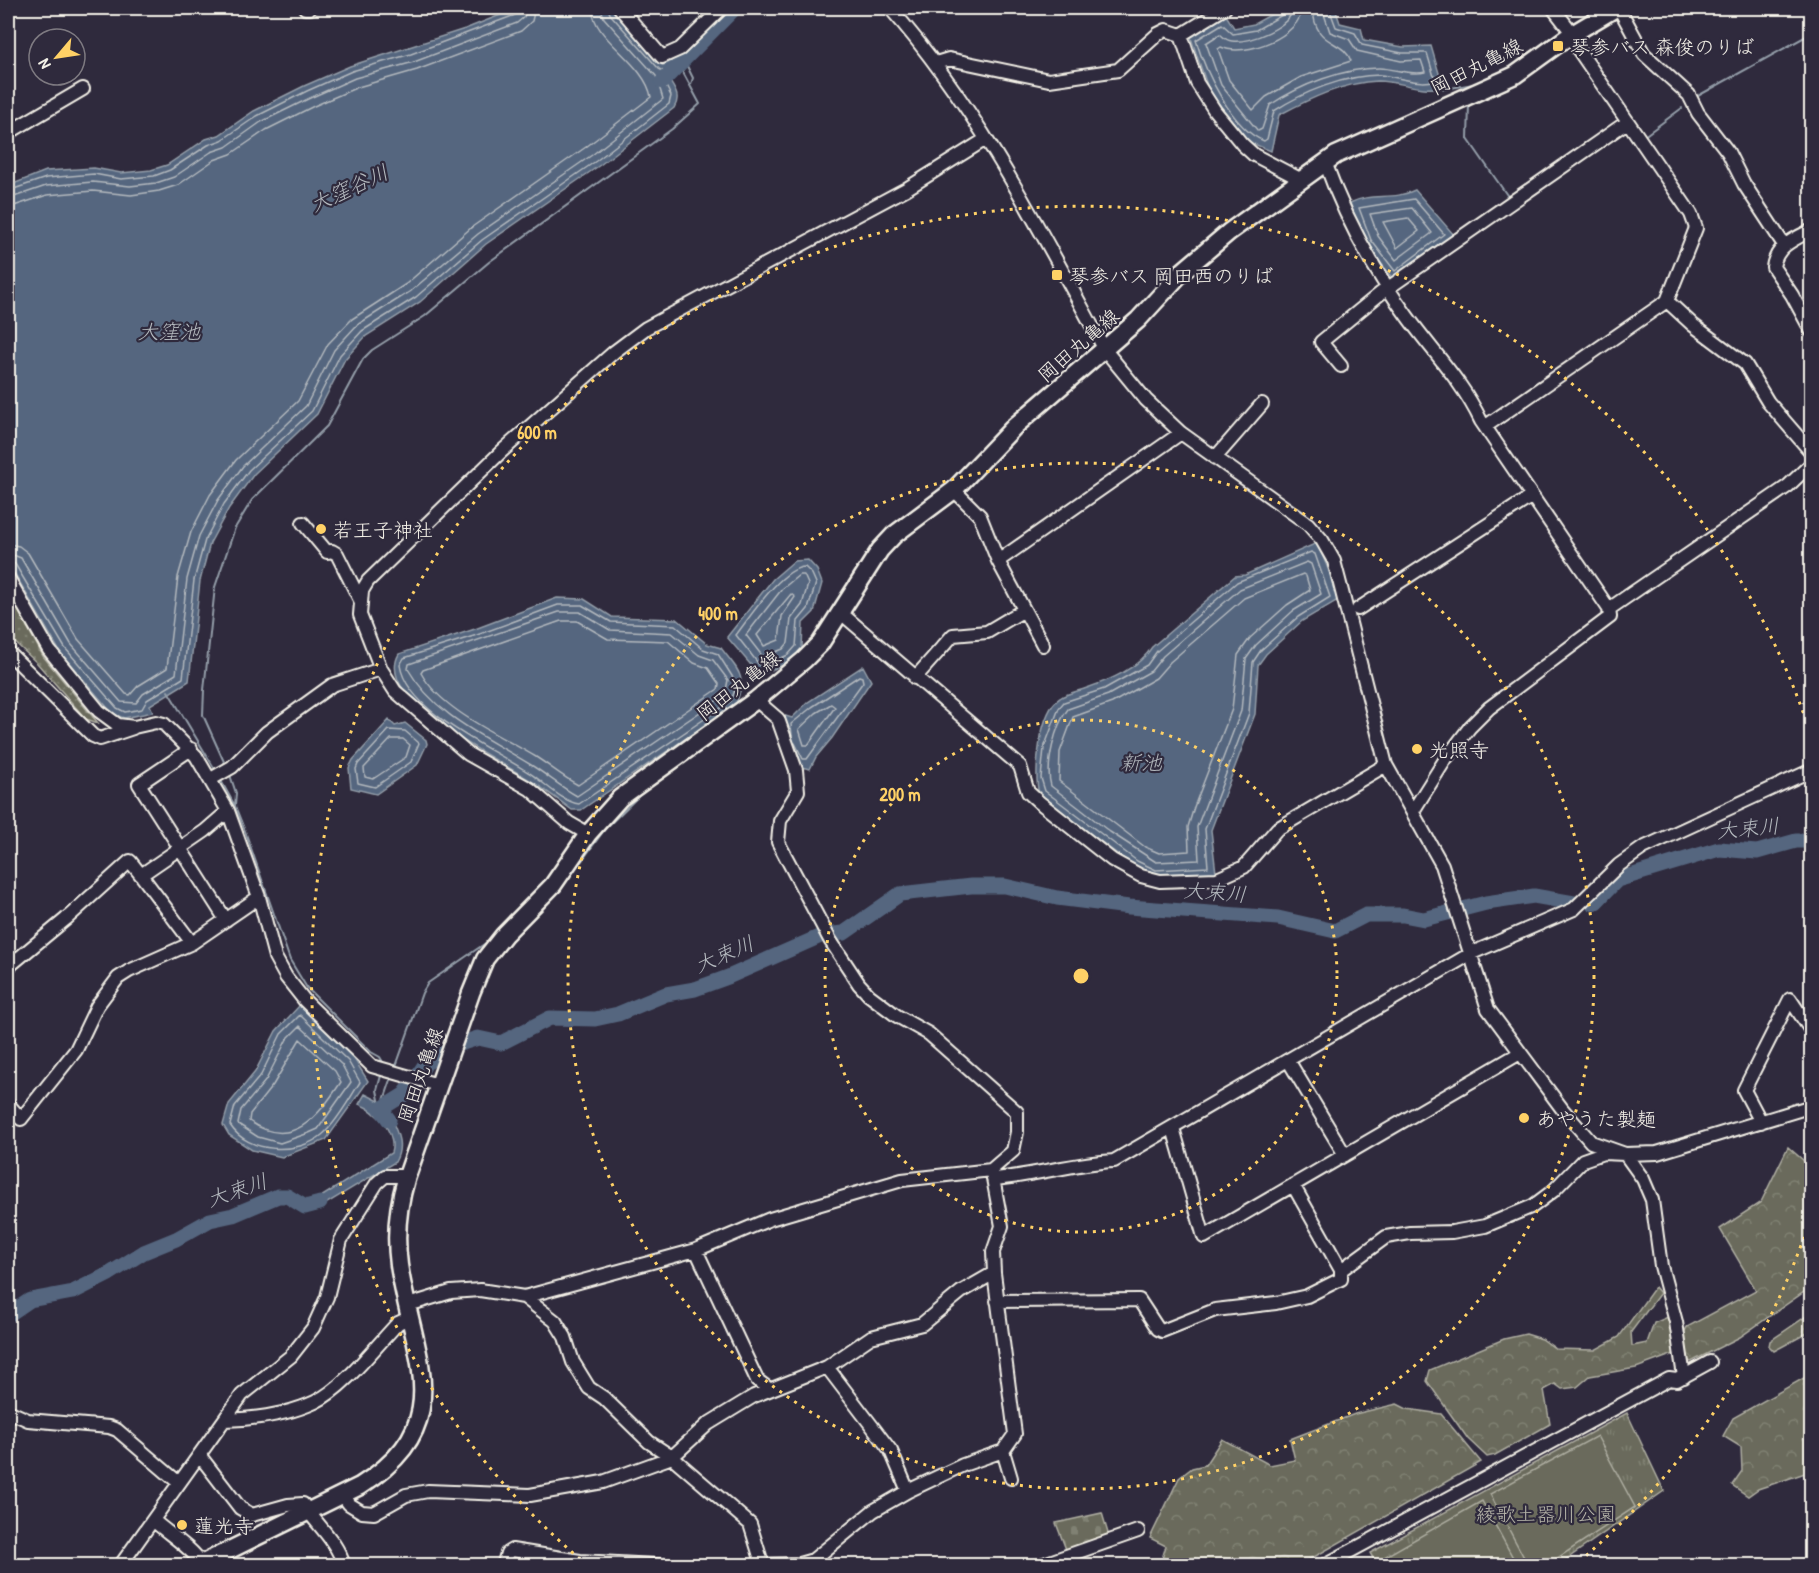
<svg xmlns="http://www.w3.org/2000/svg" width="1819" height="1573" font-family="'Patrick Hand','Klee One',sans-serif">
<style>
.grass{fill:url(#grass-dots);stroke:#afaea2;stroke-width:1.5}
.forest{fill:url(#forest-crowns);stroke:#afaea2;stroke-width:1.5}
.cemetery{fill:url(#cemetery-stones);stroke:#afaea2;stroke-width:1.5}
.park{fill:url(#park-tufts);stroke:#afaea2;stroke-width:1.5}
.pitch{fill:#6a6b5c;stroke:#afaea2;stroke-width:1.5}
.water{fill:#54667f;stroke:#949ea9;stroke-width:1.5}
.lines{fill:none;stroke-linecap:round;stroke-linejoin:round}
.shore{stroke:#b4b9be;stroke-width:1.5}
.stream{stroke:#949ea9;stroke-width:2}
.river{stroke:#54667f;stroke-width:15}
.minor-casing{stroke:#f4f1e8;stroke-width:16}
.major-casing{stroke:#f4f1e8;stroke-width:21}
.minor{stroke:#2f2a3d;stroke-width:12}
.major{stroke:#2f2a3d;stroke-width:16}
.ring{fill:none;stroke:#ffd166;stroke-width:3;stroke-dasharray:3 6}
.poi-dot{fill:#ffd166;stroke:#2f2a3d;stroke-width:2}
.labels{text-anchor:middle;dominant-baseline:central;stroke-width:4.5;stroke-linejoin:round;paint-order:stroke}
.poi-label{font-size:20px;fill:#f4f1e8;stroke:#2f2a3d;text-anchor:start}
.street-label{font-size:20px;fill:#f4f1e8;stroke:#2f2a3d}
.park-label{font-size:20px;fill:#b6b5a9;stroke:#2f2a3d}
.water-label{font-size:21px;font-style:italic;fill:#b4b9be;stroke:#2f2a3d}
.centre{fill:#ffd166;stroke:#2f2a3d;stroke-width:3}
.ring-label{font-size:18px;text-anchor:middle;font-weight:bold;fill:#ffd166;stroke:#2f2a3d;stroke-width:4.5;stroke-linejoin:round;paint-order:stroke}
</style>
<defs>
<pattern id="grass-dots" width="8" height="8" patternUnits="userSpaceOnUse" patternTransform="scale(1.5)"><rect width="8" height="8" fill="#6a6b5c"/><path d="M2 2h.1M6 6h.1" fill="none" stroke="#808173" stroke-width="1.8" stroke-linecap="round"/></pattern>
<pattern id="forest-crowns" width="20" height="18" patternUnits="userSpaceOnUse" patternTransform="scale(1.5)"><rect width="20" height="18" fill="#6a6b5c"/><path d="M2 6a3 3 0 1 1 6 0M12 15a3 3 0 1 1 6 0" fill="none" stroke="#808173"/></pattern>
<pattern id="cemetery-stones" width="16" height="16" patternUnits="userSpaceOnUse" patternTransform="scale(1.5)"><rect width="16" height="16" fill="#6a6b5c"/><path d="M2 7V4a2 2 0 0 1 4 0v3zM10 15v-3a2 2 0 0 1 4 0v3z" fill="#808173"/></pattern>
<pattern id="park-tufts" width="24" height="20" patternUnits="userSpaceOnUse" patternTransform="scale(1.5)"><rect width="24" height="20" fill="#6a6b5c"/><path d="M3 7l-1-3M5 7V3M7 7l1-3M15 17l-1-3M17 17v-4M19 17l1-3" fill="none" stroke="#808173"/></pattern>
</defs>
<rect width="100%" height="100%" fill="#2f2a3d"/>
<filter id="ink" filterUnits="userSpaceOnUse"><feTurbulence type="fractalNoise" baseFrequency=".0167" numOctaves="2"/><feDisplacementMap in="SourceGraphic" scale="12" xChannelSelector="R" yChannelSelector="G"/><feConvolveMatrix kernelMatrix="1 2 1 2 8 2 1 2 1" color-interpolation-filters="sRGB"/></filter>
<g filter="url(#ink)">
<path class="grass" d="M8,592L43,656L98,723L86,719L37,663L8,636Z"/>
<path class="forest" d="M1788,1147L1811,1167V1287L1740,1337L1691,1362L1685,1358L1682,1337L1687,1327L1756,1290L1720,1229L1761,1202Z
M1655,1287L1660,1293L1631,1332L1632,1346L1647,1343L1654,1323L1668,1317L1674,1354L1636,1368L1590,1376L1577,1387L1562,1389L1555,1384L1544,1390L1550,1424L1495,1455L1487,1457L1468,1439L1427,1381L1430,1370L1504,1339L1526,1334L1542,1339L1556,1349L1595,1350L1619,1337Z
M1811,1313V1331L1774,1351L1769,1346L1770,1341Z
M1811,1374V1471L1758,1489L1748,1496L1732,1485L1742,1471L1741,1447L1723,1436L1733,1418Z
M1397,1404L1407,1409L1441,1414L1481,1462L1300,1565H1160L1166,1546L1150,1538L1179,1478L1192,1468L1205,1465L1222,1439L1270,1465L1295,1460L1290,1439L1355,1414Z"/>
<path class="cemetery" d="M1102,1513L1110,1540L1067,1552L1056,1523Z"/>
<path class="park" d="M1627,1413L1664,1491L1558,1565H1377L1370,1553Z"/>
<path class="pitch" d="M1597,1436L1635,1507L1547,1565H1528L1490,1494Z
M1482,1501L1517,1565H1386L1384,1557Z"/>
<path class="water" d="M518,8H612L663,65L672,61L678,72L669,80C675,90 681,97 674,108L600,165L486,244L420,302L366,336L345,359L317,414L254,474L229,508L210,543L200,581L189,681L150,705L153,712L124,718L113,714L60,652L8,562V186L46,171L94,168L121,173L151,170L167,165L206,139L219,135L254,111L304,86L350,66L465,29Z
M1283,8H1335L1340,23L1361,28L1364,40L1403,47L1431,46L1443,87C1422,92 1399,81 1378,81C1344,82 1309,99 1279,115L1271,151L1249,142L1209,91L1190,35L1226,15L1234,28L1254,24Z
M1415,190L1454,235L1393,279L1365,242L1350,203C1370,192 1394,201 1415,190Z
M1317,543L1332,578L1338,600L1302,621L1266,654L1258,665L1255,714L1211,830L1216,873L1154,876L1133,866L1039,794C1033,772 1040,711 1060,698C1067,693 1079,691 1087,688C1110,680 1139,668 1152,647L1235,576L1245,575Z
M808,560L817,570L822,583L814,612L803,623L802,648L791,661L763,674L757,672L727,637L773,579L794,561Z
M557,598L584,599L612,617L677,619L707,644L721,648C739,672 747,674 736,704L581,810H572C556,798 540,786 523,776C493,757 373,699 399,654L475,629Z
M863,666L871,681L832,738L816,757L810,769L801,767L782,715L792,718L808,702Z
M389,720L395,726L405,723L426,740L427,744L417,765L376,794L351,788L349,768L353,760Z
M300,1005L353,1057L368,1081L326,1140L282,1157L252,1150L229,1135L223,1125L229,1104L255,1072L276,1031Z
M365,1094L385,1104C392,1125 407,1141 395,1162L314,1211L298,1208L302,1202L308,1204L313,1202L391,1153C397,1133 377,1111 359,1104Z"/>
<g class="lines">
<path class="shore" d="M1285,8L1282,15L1256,30L1233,34L1222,24L1196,40C1205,71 1232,129 1264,141L1267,139L1274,111C1303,92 1345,75 1380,75C1396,76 1420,86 1435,80L1427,53H1402L1362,45L1355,33L1336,27L1329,8
M1293,8C1292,26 1249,44 1232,41C1227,41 1223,37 1220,34L1206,43L1221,85L1258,131L1262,129L1270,105C1300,85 1343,68 1379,68C1393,68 1412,76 1425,72L1421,60L1401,61L1357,51L1349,39L1330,32L1322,8
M1302,8C1301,36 1245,58 1221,47L1218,49L1229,80L1253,110L1266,97L1301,77L1351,61C1343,38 1314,48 1313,8
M8,191L46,178L94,174L121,179L154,176L170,170L208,145L222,140L257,116L307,91L352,71L411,54L515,15L518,8
M8,199L46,186L93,182L130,186L156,183L174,177L211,152L226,147L261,122L310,98L355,78L414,62L517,23L524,17L526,8
M1414,199L1444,234L1395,271L1371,240L1359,208Z
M8,208L47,195L93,191L131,195L159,191L178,185L214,160L231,154L266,130L314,106L358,87L417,70L521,31L532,21L535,8
M1412,208L1432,233L1396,260L1378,236L1370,214Z
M1408,218L1419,231L1397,248L1383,222Z
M8,544L19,546L28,553L78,639L126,694L130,695L138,686L167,668L178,577L191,532L210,495L236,460L298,401L328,344L352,319L406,284L472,227L586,147L651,97C645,62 593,40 592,8
M1311,552L1315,554L1330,597L1298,617L1261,650L1253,662L1249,713L1205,829L1208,867L1156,870L1137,861L1045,791L1041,778L1044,748L1059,708L1064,702L1104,689L1147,665L1157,651L1237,582Z
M8,553L21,558L71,644L121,702L136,703L143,694L176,674L187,579L199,536L218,500L243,466L306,406L334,350L357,325L411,291L478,234L592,155L663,99L656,76L604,18L601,8
M8,560L15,564L65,648L117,708L125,712L142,709L147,700L183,678L194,580L205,540L224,504L249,470L312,411L340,355L362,331L416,297L482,240L596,161L669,104L671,96L664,82L665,72L659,69L610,14L608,8
M1307,562L1311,564L1321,594L1293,611L1256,645L1246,659L1241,711L1197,827L1199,860L1156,862L1110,832L1051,786C1045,766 1055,725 1068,709L1108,695L1151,671L1163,656L1240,589Z
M805,567L812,574L816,583L808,609L798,621L796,646L788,655L761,667L736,635C750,617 782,567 805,567Z
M1303,574L1306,576L1310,590L1287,605L1250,638L1238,655L1232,709L1194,807L1188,827L1189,851L1159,853L1145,847L1059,781L1060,752L1073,717L1112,703L1156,678L1170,662L1244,598Z
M799,575H804L808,584L802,605L791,619L788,643L783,649L763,657L746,635L782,589Z
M791,594L795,597L782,616L779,640L764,646L757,635Z
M558,605H582L611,622L675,625L703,649L718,654L737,684L731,701L579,804C562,802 543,781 528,772C493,749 407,712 400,665L404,658L477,635Z
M559,612H580L610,630L672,633L699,655L713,660L728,680L725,695L577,796C561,787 547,775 531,765C486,737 435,716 408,669L409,664Z
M561,621H577L608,639L668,641L694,663L708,668L719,684L718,689L578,785C563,777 550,766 536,757C500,735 442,711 421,673L423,670Z
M831,704L835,707L808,745H804L799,729L816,713Z
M389,730L405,731L419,743L411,762L375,787L358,783L356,769L358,764Z
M792,737L791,724L812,707L859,676L862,677L863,682L807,759H803L795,743
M391,739H403L410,745L406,757L373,779L365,777L364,768Z
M300,1015L348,1061L360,1082C351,1097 335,1125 322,1135C298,1155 248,1154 230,1125L235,1106L261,1075L281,1034Z
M300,1026L342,1065L351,1082L318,1129L309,1133L280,1143L258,1137L238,1124L241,1110L266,1080L287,1039Z
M300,1039L335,1071L341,1082C318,1117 292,1151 249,1121L250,1114L273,1085Z"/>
<path class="stream" d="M679,65L687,66L693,78L691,84
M1439,87L1445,89L1479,83
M1696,97L1812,33
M1469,104L1468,139L1509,198
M1643,137L1682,108
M168,691L216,771
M225,764L203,715L204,690L215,587L235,528L252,500L327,426L363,359L372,350L425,316L489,262L672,129L700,104L679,65
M229,772L236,793L235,806
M220,779L235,806L245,831L290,960L307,988L371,1052L380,1057L384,1064
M581,862L605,829L648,787
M395,1069L422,993L428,983L490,940
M380,1105L377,1090L382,1072
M382,1106L392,1077"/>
<path class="river" d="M662,82L735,8
M1592,903L1596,902L1617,880L1719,849L1757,852L1796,841H1812
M389,1120L381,1109L405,1094L426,1063L459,1044L478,1038L501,1043L550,1018L595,1019L618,1014L666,994L695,989L728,977L823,935L844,933L900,894L971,886H1005L1057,898L1129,907L1278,918L1335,931L1366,915H1403L1424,919L1486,903L1534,896L1574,903
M8,1315L30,1300L73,1292L109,1274L144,1252L176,1239L210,1220L233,1215L278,1196H287L305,1207L320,1203"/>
<g class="minor-casing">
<path id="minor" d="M305,8H310
M620,8L662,57L680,49L722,8
M890,8C979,109 1041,232 1105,350L1146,400L1181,433L1308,524L1322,540L1334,561L1339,580L1386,765L1442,865L1488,1009L1563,1110L1591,1142L1625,1154L1657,1153L1812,1106
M1553,8L1573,34
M1619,8L1644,54L1689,95L1698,113L1728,152L1744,184L1784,245
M1181,35L1197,83L1215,111L1242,144L1254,155L1300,179
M1181,35L1225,8
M936,63L949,59L1049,80L1118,70L1158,34L1166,30L1181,35
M8,133L83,89
M1325,162C1345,218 1372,268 1407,316C1433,352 1462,381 1481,421L1609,609L1610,617L1489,708L1470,727L1445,760L1413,811
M1812,230C1794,239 1776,246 1773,267L1792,295L1812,332
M1667,301L1693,325L1745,364L1768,402L1812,453
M1341,366L1321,342L1381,293L1627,122
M1486,426L1667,301L1696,228L1691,214L1569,36
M1215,458L1262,404
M954,490L980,516L998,561L1043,645
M303,523L327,552L332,551L337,554L360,600
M998,561L1181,433
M8,578L49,650L99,711L118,725L134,727L156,722L164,724L196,756L228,811L259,897L275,957L286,977L305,1001L372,1066L438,1085
M1358,609L1532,496
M1609,609L1788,486L1812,463
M841,613L1020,766L1028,792L1039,802L1112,860L1141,876L1160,881L1217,879L1244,867L1277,829L1386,765
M8,652L93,736L100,739L133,728
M915,678L953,635L987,632L1024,610
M191,749L139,784L226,920
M211,779L232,767L267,732L332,685L381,669
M588,834L569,823L530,789L468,754L395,691L381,669L360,615L362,591L368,581L501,452L614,352L646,328L906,189L986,139
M141,875L192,943
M8,967L66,919L130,861L141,875L205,831L228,811
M1288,1060L1345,1155
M8,1104L21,1119L76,1050L97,1006L118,978L129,971L192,943L259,897
M1761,1122L1744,1090L1790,999L1812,1032
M1173,1128L1204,1237L1520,1053
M993,1179C1034,1176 1073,1163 1114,1161L1472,953L1574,909L1619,865L1643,848L1812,770
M1293,1185L1341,1270
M696,1250L757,1380L769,1389
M524,1297L555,1321L565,1337L573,1362L589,1388L604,1398L649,1442L672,1457L750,1524L763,1566
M997,1301L1139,1300L1158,1329L1162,1331L1215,1310L1276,1303L1307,1296L1341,1279V1270L1386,1237L1410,1233L1452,1232L1485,1226L1533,1206L1553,1191L1583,1160L1603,1153L1625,1154L1643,1179L1652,1200L1661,1266L1676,1322L1684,1377
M408,1305L451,1292L480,1290L524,1297L696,1250L770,1219L902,1180L991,1170L1013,1151L1017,1132V1112L929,1034L897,1016L869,995L859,984L830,940L778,842L780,821L798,791L796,770L778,719L756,700
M827,1367L891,1451L908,1491L963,1465L1003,1451L1015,1434L994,1273L993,1252L1002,1226L992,1173
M8,1411L28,1420L109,1427L117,1430L179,1483
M225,1420C255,1419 287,1415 315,1402C344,1388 375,1347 398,1323L409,1318
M1003,1451L1011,1478
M200,1456L240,1508L252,1515L288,1505L303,1504C317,1525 337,1541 344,1566
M343,1496L349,1504L362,1512L374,1513L406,1495L428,1491L530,1495L603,1482L672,1457L708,1424L754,1396L827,1367L871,1337L922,1324L961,1292L994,1273
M153,1520C167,1533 192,1548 201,1563
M756,1565L799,1564L813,1560L873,1511L908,1491
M120,1566L242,1395L291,1356L313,1328L327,1297L341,1240L377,1183L385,1176H407
M503,1566L507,1553L512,1550L580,1561L674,1566
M1038,1566L1138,1531
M1323,1566L1669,1379L1677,1380L1710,1362"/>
</g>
<g class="major-casing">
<path id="major" d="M197,1566L360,1486C460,1423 413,1358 399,1265C395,1236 398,1206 406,1179L471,993L485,959L504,935L553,885L588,834L620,798L756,700L804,660L820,644L880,550L894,535L954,490L1015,426L1138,320L1183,271L1229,232L1336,155L1515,75L1569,36L1616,8"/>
</g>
<use href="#minor" class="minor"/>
<use href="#major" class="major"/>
</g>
</g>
<g class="ring">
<circle cx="1081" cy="976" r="256"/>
<circle cx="1081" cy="976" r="513"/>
<path d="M1810 1220A769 769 0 0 1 1575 1565M587 1565A769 769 0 1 1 1810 732"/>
</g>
<g class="poi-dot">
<rect x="1552" y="40" width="12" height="12" rx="3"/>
<rect x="1051" y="269" width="12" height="12" rx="3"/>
<circle cx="321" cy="529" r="6"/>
<circle cx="1417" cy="749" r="6"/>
<circle cx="1524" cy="1118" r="6"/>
<circle cx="182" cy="1525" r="6"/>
</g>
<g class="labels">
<g class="poi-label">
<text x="1570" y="46">琴参バス 森俊のりば</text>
<text x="1069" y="275">琴参バス 岡田西のりば</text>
<text x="333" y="529">若王子神社</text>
<text x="1429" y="749">光照寺</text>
<text x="1536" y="1118">あやうた製麺</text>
<text x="194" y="1525">蓮光寺</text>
</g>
<g class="street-label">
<text transform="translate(1476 66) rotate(-27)">岡田丸亀線</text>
<text transform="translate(1078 345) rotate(-41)">岡田丸亀線</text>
<text transform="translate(738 685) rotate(-38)">岡田丸亀線</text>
<text transform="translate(420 1075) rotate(-71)">岡田丸亀線</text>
</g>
<g class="park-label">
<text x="1546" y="1513">綾歌土器川公園</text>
</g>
<g class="water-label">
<text transform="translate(349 188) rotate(-25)">大窪谷川</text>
<text x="169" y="331">大窪池</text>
<text x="1141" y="762">新池</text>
<text transform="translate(1748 828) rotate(-5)">大束川</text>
<text transform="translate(1215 892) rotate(4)">大束川</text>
<text transform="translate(724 954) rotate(-23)">大束川</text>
<text transform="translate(237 1190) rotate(-19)">大束川</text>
</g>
</g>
<circle cx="1081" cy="976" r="9" class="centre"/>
<g class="ring-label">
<text x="537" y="439">600 m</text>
<text x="718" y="620">400 m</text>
<text x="900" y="801">200 m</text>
</g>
<rect width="1819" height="1573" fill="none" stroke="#2f2a3d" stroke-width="30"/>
<rect x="15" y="15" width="1789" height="1543" fill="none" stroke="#f4f1e8" stroke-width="2" filter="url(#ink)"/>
<g transform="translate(57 57) rotate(241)"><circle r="28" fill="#2f2a3d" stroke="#7e7a81" stroke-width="1.5"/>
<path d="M0-4.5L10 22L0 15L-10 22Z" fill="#ffd166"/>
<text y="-9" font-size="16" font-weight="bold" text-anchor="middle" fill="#f4f1e8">N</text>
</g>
</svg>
